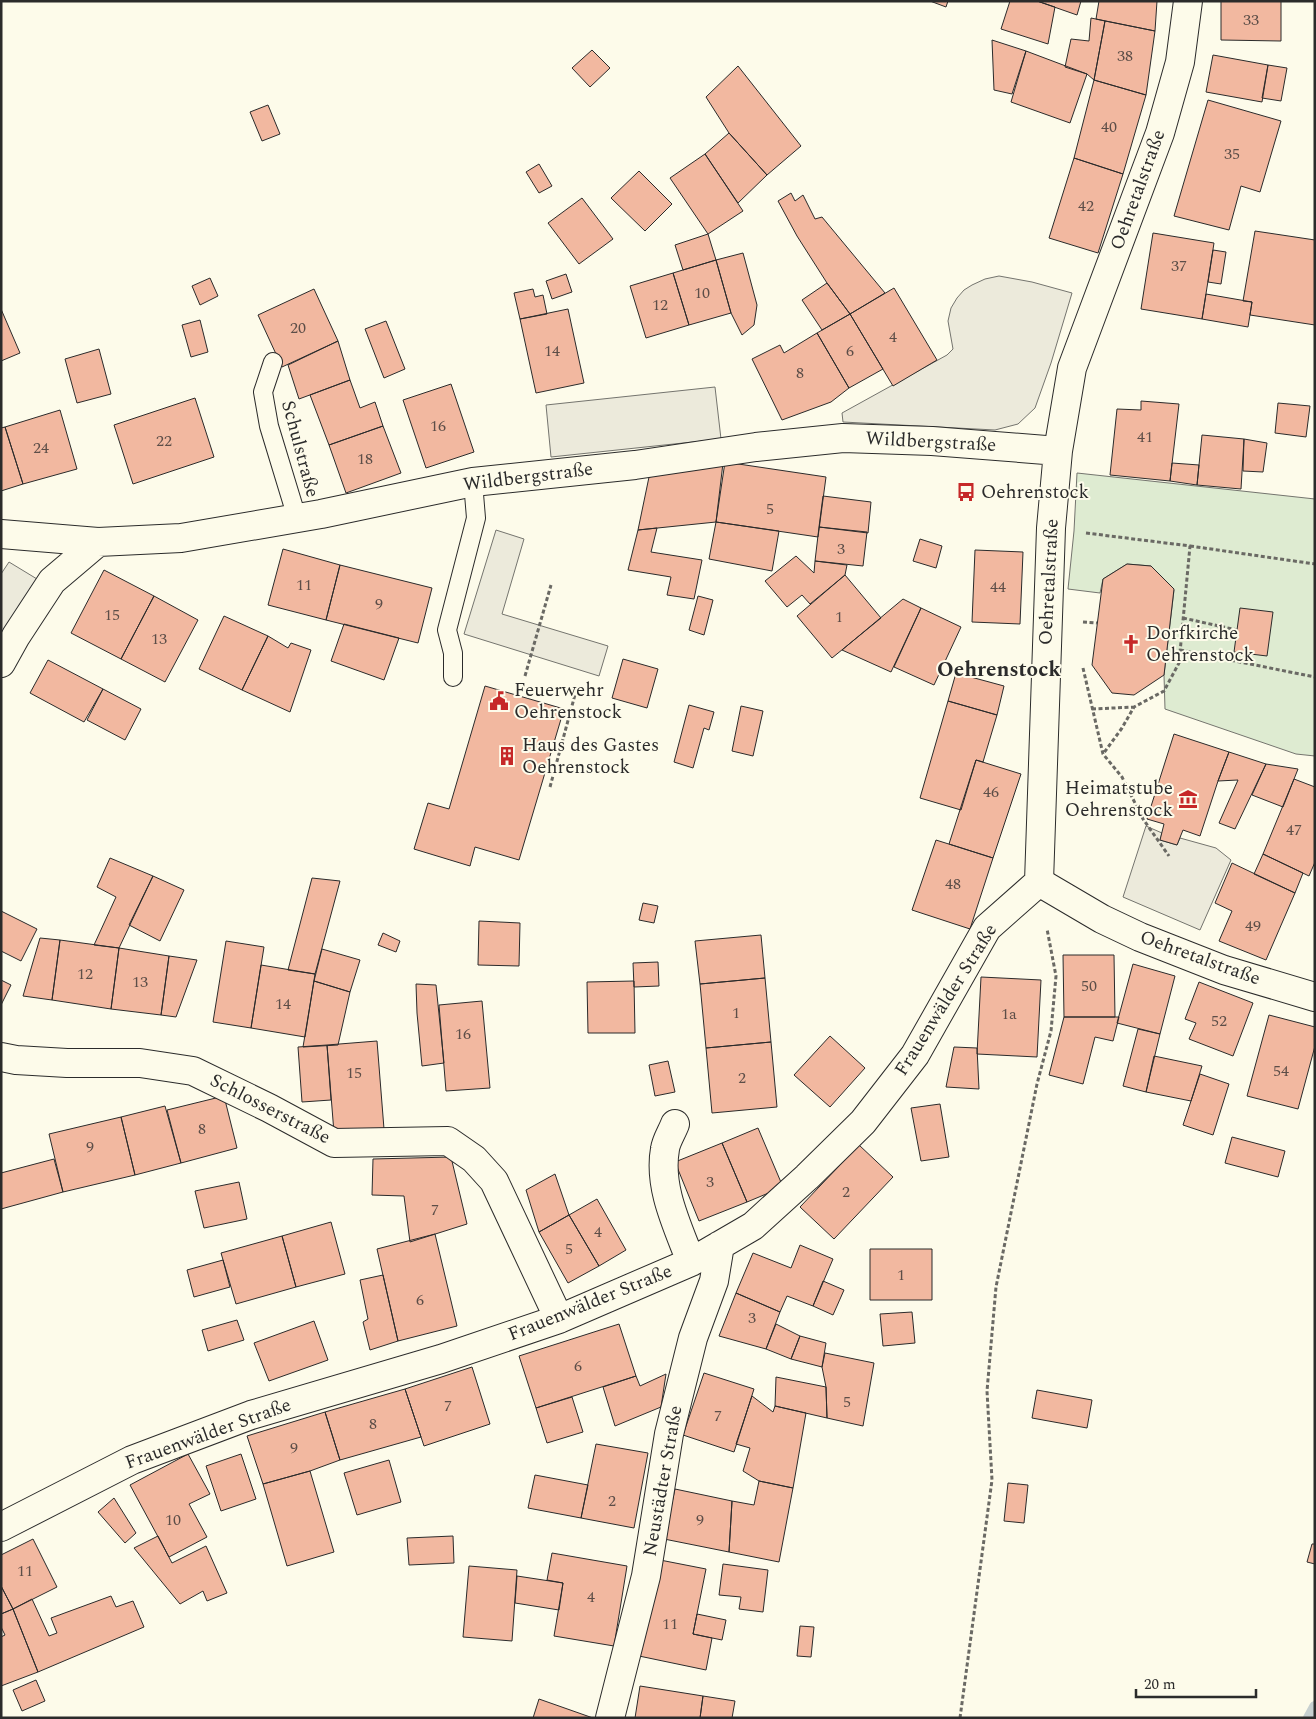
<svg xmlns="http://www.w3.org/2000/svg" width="1316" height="1719" font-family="Spectral,serif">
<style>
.green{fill:#deebd1;stroke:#74746e}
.parking{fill:#eceadb;stroke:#74746e}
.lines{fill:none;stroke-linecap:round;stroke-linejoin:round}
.stream{stroke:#c7d0d0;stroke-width:12}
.building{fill:#f2b8a0;stroke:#2b2b2b}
.service-casing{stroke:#2b2b2b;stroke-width:20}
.minor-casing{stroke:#2b2b2b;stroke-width:30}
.tertiary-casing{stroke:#2b2b2b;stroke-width:30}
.path{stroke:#6a6964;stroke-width:3;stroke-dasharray:4 2.5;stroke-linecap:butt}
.service{stroke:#fdfbea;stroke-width:18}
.minor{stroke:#fdfbea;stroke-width:28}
.tertiary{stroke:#fdfbea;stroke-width:28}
.labels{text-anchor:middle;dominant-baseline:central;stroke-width:4;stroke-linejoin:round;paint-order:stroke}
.number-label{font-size:16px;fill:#5d4e48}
.street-label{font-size:19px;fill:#2b2b2b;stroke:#fdfbea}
.poi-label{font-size:19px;fill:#2b2b2b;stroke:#fdfbea;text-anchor:start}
.quarter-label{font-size:21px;font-weight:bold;fill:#2b2b2b;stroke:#fdfbea}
</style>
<rect width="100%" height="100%" fill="#fdfbea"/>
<path class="green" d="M1077,473L1315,499V756L1296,754L1165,709L1164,675L1174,590L1151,566L1127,564L1103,579L1100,593L1068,589L1074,531Z"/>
<path class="parking" d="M999,276L1032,282L1072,293L1051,363L1035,408L1018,424L995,430L843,422L842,413L947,355L953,349L948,321L951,308L957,298L964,290L972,285L985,279Z
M715,387L721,439L551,457L546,405Z
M496,530L524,539L502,614L608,646L599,676L464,634Z
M9,562L37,579L1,636V574Z
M1146,826L1162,833L1160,840L1177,845L1180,838L1216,848L1231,860L1200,930L1123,897Z"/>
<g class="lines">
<path class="stream" d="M1309,1718L1315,1707"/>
</g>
<path class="building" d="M930,1H948L946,7Z
M1010,1H1037L1055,7L1048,44L1001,29Z
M1037,1H1081L1077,15Z
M1099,1H1157L1155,31L1096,19Z
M1221,1H1281V41L1221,40Z
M1091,18L1105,21L1094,80L1087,74L1065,67L1071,39L1089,41Z
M1105,21L1155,31L1146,95L1094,80Z
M992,40L1026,51L1012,94L994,90Z
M592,50L610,68L590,87L572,68Z
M1026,51L1087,74L1070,123L1011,102Z
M1213,55L1268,65L1262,102L1206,92Z
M1268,65L1287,68L1281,101L1262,98Z
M738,66L801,146L767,175L729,133L706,97Z
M1094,80L1146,95L1123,174L1074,158Z
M1208,100L1281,121L1260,192L1241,186L1229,230L1174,216Z
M268,105L280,134L262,141L250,112Z
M729,133L767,175L738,203L705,154Z
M705,154L743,211L708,234L670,178Z
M1074,158L1123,174L1098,253L1049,238Z
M539,164L552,186L539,193L526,172Z
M639,171L672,204L645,231L611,198Z
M791,193L795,201L803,195L815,219L822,217L885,293L850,314L827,283L797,236L778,201Z
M582,198L613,239L579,264L548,223Z
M1255,231L1315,240V325L1250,315L1252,302L1243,301Z
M1153,233L1214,243L1202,319L1141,309Z
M708,234L716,260L683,270L675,245Z
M1213,250L1226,252L1221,284L1208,282Z
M743,253L757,305L754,325L742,335L731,313L716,260Z
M716,260L731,313L689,325L673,273Z
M673,273L689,325L646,338L630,286Z
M566,274L572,292L552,299L546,281Z
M210,278L218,296L200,305L192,286Z
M827,283L850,314L822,330L802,300Z
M894,288L937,360L893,386L850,314Z
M314,289L338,341L282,367L258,315Z
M533,289L535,297L543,295L547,314L520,319L514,293Z
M1206,294L1252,302L1248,327L1202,319Z
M1,309L20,353L1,361Z
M568,309L584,383L536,393L520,319Z
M850,314L883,369L849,388L817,333Z
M200,320L208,352L191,357L182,325Z
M386,321L405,369L384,378L365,329Z
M817,333L849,388L831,402L782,420L752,359L780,345L784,353Z
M338,341L350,380L299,399L288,365Z
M99,349L111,394L77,403L65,359Z
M350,380L360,408L375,402L383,426L329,445L310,395Z
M451,384L474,452L426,468L403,400Z
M195,398L214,457L133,484L114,425Z
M1141,401L1179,404L1170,481L1110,475L1117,409L1141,410Z
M1278,403L1310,406L1306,437L1275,433Z
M60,410L77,469L23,484L5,427Z
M383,426L401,473L346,493L329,445Z
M5,427L23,484L1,491V428Z
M1202,435L1244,439L1241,489L1197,485Z
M1244,439L1267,443L1263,472L1243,471Z
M725,462L826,477L818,537L716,522Z
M723,463L716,522L638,530L649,477Z
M1172,463L1199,465L1197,485L1170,481Z
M823,496L871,502L868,533L819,527Z
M716,522L779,531L772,571L709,559Z
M819,527L867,532L863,566L815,561Z
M657,528L651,552L702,560L694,599L667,595L671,577L628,570L638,530Z
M920,539L942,546L936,568L913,561Z
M283,549L340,565L326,620L268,605Z
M975,550L1023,552L1020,624L972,622Z
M796,556L814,573L815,561L847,565L845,575L810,604L802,595L787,607L765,581Z
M1127,564L1151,566L1174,589L1164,675L1134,695L1112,693L1092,665L1103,579Z
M340,565L432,588L418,643L326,620Z
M104,570L154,596L121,659L71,633Z
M845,575L881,618L832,658L797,616Z
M154,596L198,620L165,682L121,659Z
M698,596L713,600L704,635L689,630Z
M903,599L921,608L891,672L842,650Z
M921,608L961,627L934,685L894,667Z
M1240,608L1273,612L1267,656L1234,652Z
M224,616L268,636L242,690L199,669Z
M344,624L399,638L384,680L331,661Z
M268,636L288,648L291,643L311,650L290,712L242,690Z
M623,659L658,669L647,708L612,698Z
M48,660L103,689L84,722L30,693Z
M956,673L1004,686L997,715L948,701Z
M485,686L564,709L519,860L475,847L470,866L414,849L428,803L449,809Z
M103,689L141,709L125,740L87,720Z
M948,701L997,715L983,762L976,760L961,810L920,798Z
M689,705L714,712L709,730L704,728L693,768L674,762Z
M741,706L763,711L753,756L732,751Z
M1174,734L1229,752L1218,781L1200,836L1183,830L1177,845L1160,840L1164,824L1147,819Z
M1229,752L1266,764L1235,829L1219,823L1238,780L1218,781Z
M976,760L1021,774L993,858L949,844Z
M1266,764L1298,769L1283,807L1252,795Z
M1294,779L1315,787V862L1309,876L1263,854Z
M936,840L993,858L970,929L912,910Z
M1263,854L1303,873L1295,893L1254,874Z
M110,858L153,876L119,948L94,945L116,897L97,887Z
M1232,863L1295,893L1266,960L1219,941L1232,911L1215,903Z
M153,876L184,890L160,941L129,925Z
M312,878L340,881L315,974L288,970Z
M643,903L658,906L654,923L639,920Z
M1,911L37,929L21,961L1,951Z
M479,921L520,923L519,966L478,965Z
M383,933L400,941L396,952L378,945Z
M761,935L765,978L700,984L695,941Z
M40,938L60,940L52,1000L23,996Z
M60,940L119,948L111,1009L52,1000Z
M226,941L264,947L251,1028L213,1022Z
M119,948L169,956L161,1015L111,1009Z
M322,949L360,960L350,992L314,981Z
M1063,955H1114L1115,1017H1064Z
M169,956L197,960L176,1017L161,1015Z
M658,962L659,986L634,987L633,963Z
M1133,964L1175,976L1160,1034L1117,1023Z
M261,965L315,974L305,1037L251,1028Z
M981,977L1041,980L1037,1057L977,1054Z
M765,978L771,1042L706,1048L700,984Z
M1,980L11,985L1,1005Z
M314,981L350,992L338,1045L303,1047Z
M634,981L635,1033H588L587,982Z
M1199,982L1253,1003L1233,1056L1189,1039L1196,1023L1185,1019Z
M416,984L436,985L444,1063L422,1066L417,1013Z
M482,1001L490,1088L446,1091L439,1005Z
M1269,1015L1315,1027V1046L1298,1109L1247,1096Z
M1064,1017H1119L1113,1041L1095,1037L1083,1084L1049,1075Z
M1138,1029L1160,1034L1146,1092L1123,1086Z
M830,1036L865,1068L830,1107L794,1075Z
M377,1041L384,1129L334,1133L327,1045Z
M771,1042L777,1107L712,1113L706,1048Z
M327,1045L331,1100L302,1102L298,1047Z
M954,1047L977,1048L979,1089L946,1087Z
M1154,1056L1202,1066L1191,1101L1146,1092Z
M668,1061L675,1092L655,1096L649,1065Z
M1200,1074L1229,1084L1213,1135L1183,1125Z
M224,1096L237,1148L181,1163L167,1110Z
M940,1104L949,1157L921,1161L911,1108Z
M165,1106L181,1163L135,1175L121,1117Z
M121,1117L135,1175L63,1192L49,1134Z
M758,1128L783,1187L747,1202L722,1143Z
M1232,1137L1285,1151L1278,1177L1225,1163Z
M722,1143L747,1202L699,1221L675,1162Z
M859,1145L893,1177L834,1239L800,1207Z
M451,1157L467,1224L410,1242L404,1196L372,1195L373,1159Z
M54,1159L63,1192L1,1209V1173Z
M555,1174L569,1215L539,1232L526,1190Z
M239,1182L247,1219L204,1228L195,1191Z
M597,1199L626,1250L599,1266L569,1215Z
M569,1215L599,1266L568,1283L539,1232Z
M331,1222L345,1274L296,1287L282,1236Z
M435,1234L457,1326L398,1341L377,1249Z
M282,1236L296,1287L236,1304L221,1253Z
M800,1245L833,1259L813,1306L787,1296L780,1312L736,1293L753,1253L791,1268Z
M870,1249H932V1300H870Z
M223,1260L230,1287L194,1297L187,1270Z
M383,1275L398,1341L370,1350L363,1322L368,1319L360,1280Z
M823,1281L844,1290L833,1315L813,1306Z
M736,1293L780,1312L766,1349L719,1336Z
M912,1312L915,1343L883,1346L880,1314Z
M237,1320L244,1340L208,1351L202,1330Z
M314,1321L328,1360L269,1381L254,1343Z
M619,1324L636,1376L536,1408L519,1356Z
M776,1324L800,1336L791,1359L766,1349Z
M800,1336L826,1343L822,1367L791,1359Z
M825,1353L874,1363L863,1426L827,1418L826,1387L822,1367Z
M472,1367L490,1424L424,1446L405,1389Z
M704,1373L754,1389L734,1452L683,1435Z
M666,1374L661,1407L615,1426L603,1387L636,1376L640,1386Z
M776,1377L826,1387L827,1418L775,1406Z
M405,1389L421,1437L340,1460L325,1412Z
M1037,1390L1092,1400L1087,1428L1032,1418Z
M752,1396L773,1412L775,1406L806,1413L793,1488L759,1481L743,1471L750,1448L736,1444Z
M572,1397L583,1432L547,1443L536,1408Z
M325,1412L340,1460L310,1471L263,1484L247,1436Z
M596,1444L648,1453L634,1528L581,1518Z
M188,1454L210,1494L189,1504L207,1537L169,1557L130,1485Z
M241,1454L256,1499L221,1511L206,1466Z
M389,1460L401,1502L357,1515L344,1473Z
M310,1471L334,1552L287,1566L263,1484Z
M535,1475L588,1485L581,1518L528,1508Z
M759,1481L793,1488L779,1562L729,1552L732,1501L754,1505Z
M1008,1483L1028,1485L1024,1523L1004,1521Z
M675,1489L732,1501L729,1552L664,1539Z
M114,1498L136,1533L125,1543L98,1512Z
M158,1536L172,1563L206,1546L227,1593L207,1601L203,1591L180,1604L134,1548Z
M453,1536L454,1563L409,1565L407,1538Z
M33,1539L57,1587L13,1609L1,1586V1555Z
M1312,1544H1315V1564L1307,1562Z
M552,1553L627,1566L614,1646L554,1636L563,1583L547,1580Z
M660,1560L706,1569L693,1634L712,1638L706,1670L639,1656Z
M723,1564L768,1570L763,1612L739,1609L741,1597L719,1595Z
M469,1566L517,1570L512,1641L463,1637Z
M517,1576L563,1583L559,1610L515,1603Z
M1,1586L13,1609L1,1614Z
M111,1596L116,1607L133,1601L144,1627L38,1672L13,1609L32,1599L49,1636L57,1633L51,1618Z
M13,1609L38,1672L1,1686V1637L5,1635L1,1627V1614Z
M697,1614L726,1620L722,1640L693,1634Z
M800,1626L814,1627L811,1657L797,1656Z
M36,1680L45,1701L22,1711L13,1690Z
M640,1686L703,1696L700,1718H635Z
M703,1696L735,1701L732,1718H700Z
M539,1699L593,1718H533Z"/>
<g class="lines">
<g class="service-casing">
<path id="service" d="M273,362L263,392L269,426L297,518
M453,677V653L447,630L476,518L473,482"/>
</g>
<g class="minor-casing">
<path id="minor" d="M1,534L98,542L181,538L321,514L473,482L635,465L756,447L843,438L932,441L1058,451
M1,663L16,636L52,581L98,542
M1,1057L16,1060L67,1063H140L193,1071L269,1108L334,1143L448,1141L474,1159L494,1181L559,1319
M675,1124C672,1132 666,1141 665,1149C658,1188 678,1227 691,1262
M1,1527L132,1460L251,1415L441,1359L559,1319L691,1262L753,1226L807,1177L863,1122L915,1055L987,928L1039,882L1051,528L1058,451L1072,368L1160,133L1180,62L1188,1
M610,1718L646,1576L669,1434L693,1338L714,1281L720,1245"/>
</g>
<g class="tertiary-casing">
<path id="tertiary" d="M1039,882L1102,919L1140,937L1224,970L1315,997"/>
</g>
<path class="path" d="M1086,533L1190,546L1179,663L1164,691L1134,707L1122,728L1103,754
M1190,546L1315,564
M1183,618L1237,630
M1083,622L1097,623
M1180,650L1315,677
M1083,668L1103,754L1122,777L1143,819L1169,856
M525,676L551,585
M1092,709L1134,707
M550,787L576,691
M960,1718L992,1480L987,1391L996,1287L1037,1084L1051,1031L1056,976L1047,929"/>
<use href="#service" class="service"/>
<use href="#minor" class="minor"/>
<use href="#tertiary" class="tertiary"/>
</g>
<defs>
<g id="bus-bare" transform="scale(1.5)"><path d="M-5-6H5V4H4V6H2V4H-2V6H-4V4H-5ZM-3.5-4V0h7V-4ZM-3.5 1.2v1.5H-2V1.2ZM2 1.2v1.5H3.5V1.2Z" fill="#c62828" stroke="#fdfbea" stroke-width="2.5" paint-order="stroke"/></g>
<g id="church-bare" transform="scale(1.5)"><path d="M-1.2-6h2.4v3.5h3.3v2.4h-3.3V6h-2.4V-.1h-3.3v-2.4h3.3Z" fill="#c62828" stroke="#fdfbea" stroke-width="2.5" paint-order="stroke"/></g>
<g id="civic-bare" transform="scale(1.5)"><path d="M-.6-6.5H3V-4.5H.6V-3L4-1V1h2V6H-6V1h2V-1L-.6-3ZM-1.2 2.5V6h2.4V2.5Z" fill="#c62828" stroke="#fdfbea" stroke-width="2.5" paint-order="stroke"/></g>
<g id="building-bare" transform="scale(1.5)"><path d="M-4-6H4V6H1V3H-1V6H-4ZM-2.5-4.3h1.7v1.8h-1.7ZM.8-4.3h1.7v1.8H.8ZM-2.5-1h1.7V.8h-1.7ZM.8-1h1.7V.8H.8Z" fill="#c62828" stroke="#fdfbea" stroke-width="2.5" paint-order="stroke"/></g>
<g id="museum-bare" transform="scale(1.5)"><path d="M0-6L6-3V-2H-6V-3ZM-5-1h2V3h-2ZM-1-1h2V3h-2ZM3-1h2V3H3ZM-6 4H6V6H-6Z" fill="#c62828" stroke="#fdfbea" stroke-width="2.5" paint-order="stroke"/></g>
</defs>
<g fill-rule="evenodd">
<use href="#bus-bare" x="966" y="492"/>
<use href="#church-bare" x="1131" y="644"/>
<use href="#civic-bare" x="499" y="701"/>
<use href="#building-bare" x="507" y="756"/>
<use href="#museum-bare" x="1188" y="799"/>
</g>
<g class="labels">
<g class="number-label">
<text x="1251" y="20">33</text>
<text x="1125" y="56">38</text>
<text x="1109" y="127">40</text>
<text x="1232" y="154">35</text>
<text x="1086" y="206">42</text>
<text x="1179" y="266">37</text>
<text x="702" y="293">10</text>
<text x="660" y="305">12</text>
<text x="298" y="328">20</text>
<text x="893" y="337">4</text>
<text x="552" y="351">14</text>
<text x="850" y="351">6</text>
<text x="800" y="373">8</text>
<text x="438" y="426">16</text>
<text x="1145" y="437">41</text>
<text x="164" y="441">22</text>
<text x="41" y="448">24</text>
<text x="365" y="459">18</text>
<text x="770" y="509">5</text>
<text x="841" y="549">3</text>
<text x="304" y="585">11</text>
<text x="998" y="587">44</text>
<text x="379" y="604">9</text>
<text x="112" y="615">15</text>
<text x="839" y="617">1</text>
<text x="159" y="639">13</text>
<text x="991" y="792">46</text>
<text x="1294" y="830">47</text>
<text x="953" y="884">48</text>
<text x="1253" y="926">49</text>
<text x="85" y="974">12</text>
<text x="140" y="982">13</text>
<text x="1089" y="986">50</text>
<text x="283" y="1004">14</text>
<text x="736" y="1013">1</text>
<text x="1009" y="1014">1a</text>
<text x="1219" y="1021">52</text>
<text x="463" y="1034">16</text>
<text x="1281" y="1071">54</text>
<text x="354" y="1073">15</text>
<text x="742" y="1078">2</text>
<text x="202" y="1129">8</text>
<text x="90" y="1147">9</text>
<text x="710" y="1182">3</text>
<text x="846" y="1192">2</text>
<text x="435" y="1210">7</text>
<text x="598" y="1232">4</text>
<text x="569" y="1249">5</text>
<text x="901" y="1275">1</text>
<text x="420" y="1300">6</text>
<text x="752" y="1318">3</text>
<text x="578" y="1366">6</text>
<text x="847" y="1402">5</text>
<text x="448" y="1406">7</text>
<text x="718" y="1416">7</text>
<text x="373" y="1424">8</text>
<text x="294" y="1448">9</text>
<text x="612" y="1501">2</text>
<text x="173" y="1520">10</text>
<text x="700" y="1520">9</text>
<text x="25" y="1571">11</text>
<text x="591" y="1597">4</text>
<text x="670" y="1624">11</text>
</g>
<g class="street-label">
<text transform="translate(1138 190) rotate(-70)">Oehretalstraße</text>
<text transform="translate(931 442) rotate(3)">Wildbergstraße</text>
<text transform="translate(300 449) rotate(75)">Schulstraße</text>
<text transform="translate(528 477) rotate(-7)">Wildbergstraße</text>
<text transform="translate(1049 582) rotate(-87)">Oehretalstraße</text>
<text transform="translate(1200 958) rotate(20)">Oehretalstraße</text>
<text transform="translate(946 1000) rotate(-58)">Frauenwälder Straße</text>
<text transform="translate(270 1109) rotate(27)">Schlosserstraße</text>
<text transform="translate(590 1303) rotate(-22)">Frauenwälder Straße</text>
<text transform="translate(208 1434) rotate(-20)">Frauenwälder Straße</text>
<text transform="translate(663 1481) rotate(-80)">Neustädter Straße</text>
</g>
<g class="poi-label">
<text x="981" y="492">Oehrenstock</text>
<text x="1146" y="633">Dorfkirche<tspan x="1146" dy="22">Oehrenstock</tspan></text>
<text x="514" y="690">Feuerwehr<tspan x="514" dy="22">Oehrenstock</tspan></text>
<text x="522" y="745">Haus des Gastes<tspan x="522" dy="22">Oehrenstock</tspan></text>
<text x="1173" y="788" text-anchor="end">Heimatstube<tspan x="1173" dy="22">Oehrenstock</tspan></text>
</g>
<g class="quarter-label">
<text x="999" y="670">Oehrenstock</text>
</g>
</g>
<rect width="1316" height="1719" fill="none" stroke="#2b2b2b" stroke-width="5"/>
<path d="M1136 1689v8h120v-8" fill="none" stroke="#2b2b2b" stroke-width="2.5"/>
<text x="1144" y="1689" font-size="15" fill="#2b2b2b" stroke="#fdfbea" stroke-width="4" paint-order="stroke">20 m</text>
</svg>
